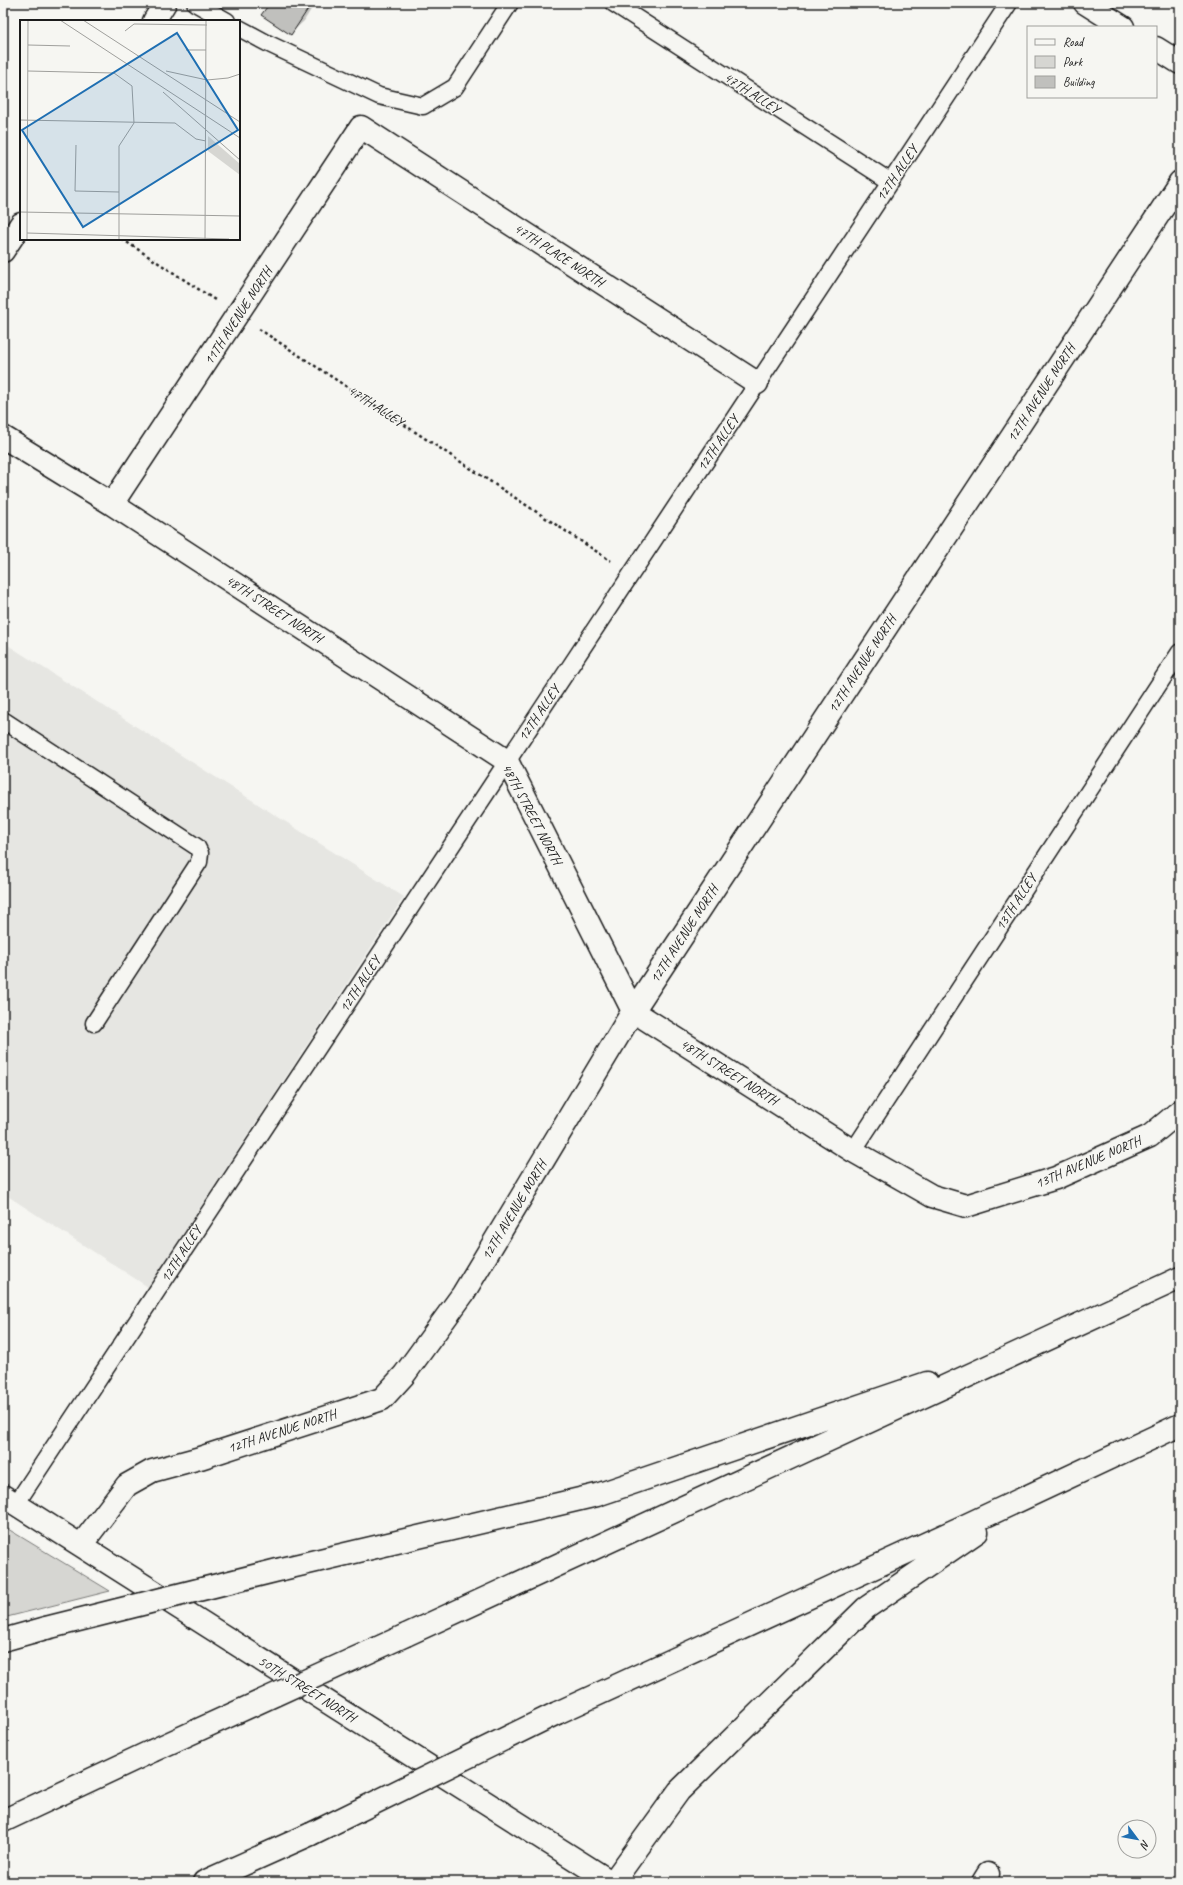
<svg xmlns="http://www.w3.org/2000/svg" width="1183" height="1885" font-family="Caveat,sans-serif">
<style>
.built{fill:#e6e6e2}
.green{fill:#d6d6d2;stroke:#797977}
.shadow{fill:#0003}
.building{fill:#c0c0bd;stroke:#1c1c1c}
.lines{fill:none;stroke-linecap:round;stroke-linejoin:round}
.service-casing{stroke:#1c1c1c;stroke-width:19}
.minor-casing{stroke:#1c1c1c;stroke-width:25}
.tertiary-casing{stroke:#1c1c1c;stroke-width:25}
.motorway-casing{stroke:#1c1c1c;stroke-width:25}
.path{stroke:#1c1c1c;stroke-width:2.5;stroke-dasharray:3 3;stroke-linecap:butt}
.service{stroke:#f6f6f2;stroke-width:16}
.minor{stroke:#f6f6f2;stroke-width:22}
.tertiary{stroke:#f6f6f2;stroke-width:22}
.motorway{stroke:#f6f6f2;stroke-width:22}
.motorway-bridge-casing{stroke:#1c1c1c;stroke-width:25;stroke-linecap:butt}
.motorway-bridge{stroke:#f6f6f2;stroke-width:22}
.labels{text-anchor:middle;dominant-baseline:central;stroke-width:3;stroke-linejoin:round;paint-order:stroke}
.street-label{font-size:14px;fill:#1c1c1c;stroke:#f6f6f2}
.inset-road{fill:none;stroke:#9f9f9c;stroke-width:1}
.view{fill:#1f6fb2;fill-opacity:0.15;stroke:#1f6fb2;stroke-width:2}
.inset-edge{fill:none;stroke:#1c1c1c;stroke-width:2}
</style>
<rect width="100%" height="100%" fill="#f6f6f2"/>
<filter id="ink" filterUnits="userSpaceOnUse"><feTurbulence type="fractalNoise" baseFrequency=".025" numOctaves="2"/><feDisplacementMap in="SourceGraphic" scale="8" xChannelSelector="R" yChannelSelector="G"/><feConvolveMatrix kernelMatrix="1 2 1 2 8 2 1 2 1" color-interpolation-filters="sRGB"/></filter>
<g filter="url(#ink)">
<path class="built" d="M3,642L404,897L148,1287L3,1193Z"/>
<path class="green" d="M3,1526L110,1591L3,1618Z"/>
<path class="shadow" d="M271,3H315L304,21L291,33Z"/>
<path class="building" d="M270,3H312L291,35L261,15Z"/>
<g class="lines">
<g class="service-casing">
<path id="service" d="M195,3L227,21
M613,3L891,182
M239,28L267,43L379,96L423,106L455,87L510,3
M3,720L197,847L200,853L199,862L94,1023
M853,1151L1180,652
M16,1504L1009,3"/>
</g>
<g class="minor-casing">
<path id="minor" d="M1085,3L1123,27
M1156,48L1180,63
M3,437L112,504L507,761L633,1011L853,1151L932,1196L966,1206L1056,1178L1150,1136L1180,1111
M112,504L361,127L757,383
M3,1496L611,1882
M81,1545L127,1485L152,1471L200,1458L382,1399L404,1375L463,1294L633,1011L1180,182
M983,1882L988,1874"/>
</g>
<g class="tertiary-casing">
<path id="tertiary" d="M154,21L165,3
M3,251L21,224"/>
</g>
<g class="motorway-casing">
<path id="motorway" d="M282,1569L597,1495L927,1383
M406,1635L1180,1278
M3,1640L46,1628
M557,1713L960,1528L1180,1425
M3,1821L152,1751
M204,1882L311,1834
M613,1882L679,1791L866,1608L977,1532"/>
</g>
<path class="path" d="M122,239L215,300
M259,329L611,561"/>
<use href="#service" class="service"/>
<use href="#minor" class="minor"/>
<use href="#tertiary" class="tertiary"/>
<use href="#motorway" class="motorway"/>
<g class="motorway-bridge-casing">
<path id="motorway-bridge" d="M46,1628L282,1569
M152,1751L406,1635
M311,1834L557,1713"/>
</g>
<use href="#motorway-bridge" class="motorway-bridge"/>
</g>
</g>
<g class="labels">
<g class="street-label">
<text transform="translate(752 93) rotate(33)">47TH ALLEY</text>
<text transform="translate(897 173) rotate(-56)">12TH ALLEY</text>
<text transform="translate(559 255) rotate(33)">47TH PLACE NORTH</text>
<text transform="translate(238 316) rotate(-57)">11TH AVENUE NORTH</text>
<text transform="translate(1041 393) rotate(-57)">12TH AVENUE NORTH</text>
<text transform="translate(376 406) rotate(33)">47TH ALLEY</text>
<text transform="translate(718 443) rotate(-56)">12TH ALLEY</text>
<text transform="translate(274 609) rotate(33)">48TH STREET NORTH</text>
<text transform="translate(862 664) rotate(-57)">12TH AVENUE NORTH</text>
<text transform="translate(539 713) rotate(-56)">12TH ALLEY</text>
<text transform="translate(532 814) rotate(62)">48TH STREET NORTH</text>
<text transform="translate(1016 902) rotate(-57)">13TH ALLEY</text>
<text transform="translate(684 934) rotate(-57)">12TH AVENUE NORTH</text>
<text transform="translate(360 984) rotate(-57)">12TH ALLEY</text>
<text transform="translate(729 1072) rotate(32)">48TH STREET NORTH</text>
<text transform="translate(1088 1162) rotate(-23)">13TH AVENUE NORTH</text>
<text transform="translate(514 1210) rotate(-59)">12TH AVENUE NORTH</text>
<text transform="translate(181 1254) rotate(-57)">12TH ALLEY</text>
<text transform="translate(282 1431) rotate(-18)">12TH AVENUE NORTH</text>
<text transform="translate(307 1689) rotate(32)">50TH STREET NORTH</text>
</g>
</g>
<g transform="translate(20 20)">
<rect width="220" height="220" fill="#f6f6f2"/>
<path d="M188,116L220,144V155L188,131Z" fill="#d6d6d2"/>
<path class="inset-road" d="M40,0L220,118M63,0L220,102M105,11L114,4L187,5M8,25L50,26M166,30H186M8,51L94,53L112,66L114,103L99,126V220M146,51L187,60L208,58L220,54M143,72L220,140M0,100L155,103L176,119L186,121M56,125L55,171L99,172M0,192L220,196M7,213L209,219M7,220L8,0M185,220L186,0"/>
<path class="view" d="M157,13L218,110L63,207L2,110Z"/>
<rect width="220" height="220" class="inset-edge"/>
</g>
<rect width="1183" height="1885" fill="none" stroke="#f6f6f2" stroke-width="16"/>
<rect x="8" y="8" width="1167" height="1869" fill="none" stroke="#1c1c1c" stroke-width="1.5" filter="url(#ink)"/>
<rect x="1027" y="26" width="130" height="72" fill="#f6f6f2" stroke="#9f9f9c"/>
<rect x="1035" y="39" width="20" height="6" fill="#f6f6f2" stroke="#9f9f9c"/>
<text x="1063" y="46" font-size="12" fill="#1c1c1c">Road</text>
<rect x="1035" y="56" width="20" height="12" fill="#d6d6d2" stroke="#9f9f9c"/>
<text x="1063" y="66" font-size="12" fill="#1c1c1c">Park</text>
<rect x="1035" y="76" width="20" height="12" fill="#c0c0bd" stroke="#9f9f9c"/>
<text x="1063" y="86" font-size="12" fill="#1c1c1c">Building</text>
<g transform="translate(1137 1839) rotate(122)"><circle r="19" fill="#f6f6f2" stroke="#9f9f9c"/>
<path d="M0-3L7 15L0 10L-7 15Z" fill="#1f6fb2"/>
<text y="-6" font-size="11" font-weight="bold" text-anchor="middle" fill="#1c1c1c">N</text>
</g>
</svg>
